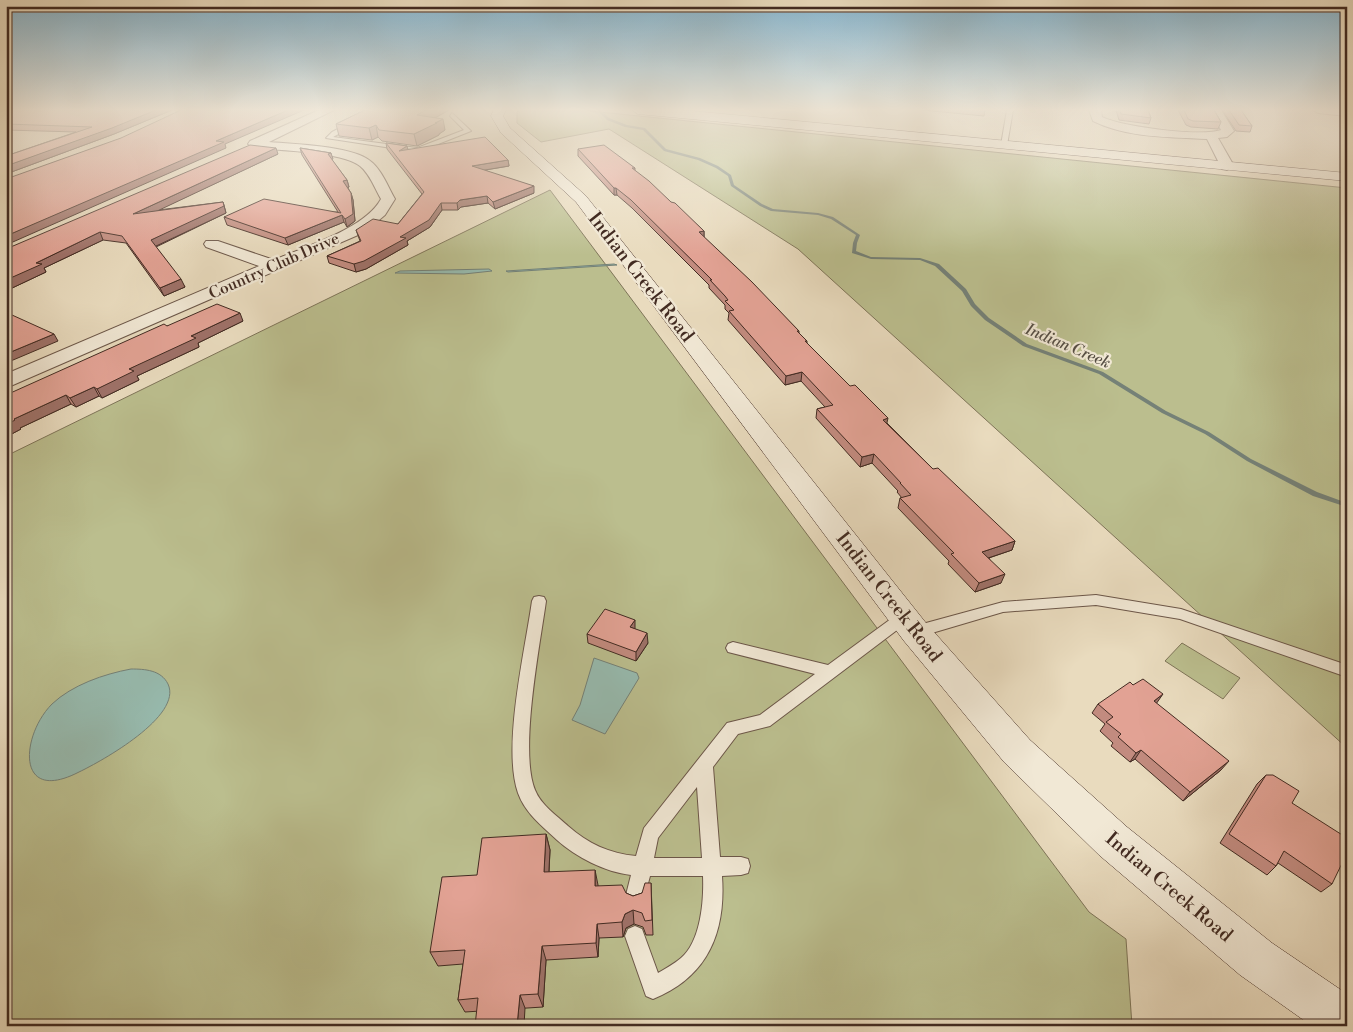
<svg xmlns="http://www.w3.org/2000/svg" width="1353" height="1032" font-family="'Libre Bodoni',serif">
<style>
.green{fill:#bbbe8e;stroke:#7e7458}
.water{fill:#97bbaf;stroke:#758177}
.lines{fill:none;stroke-linecap:round;stroke-linejoin:round}
.stream{fill:#758177;fill-rule:evenodd}
.lane-casing{stroke:#6c5749;stroke-width:2}
.street-casing{stroke:#6c5749;stroke-width:2}
.secondary-casing{stroke:#422b22;stroke-width:1}
.lane{fill:#f1e8d5;fill-rule:evenodd}
.street{fill:#f1e8d5;fill-rule:evenodd}
.secondary{fill:#f1e8d5;fill-rule:evenodd}
.wall{fill:#c28b7f;stroke:#422b22}
.shaded-wall{fill:#9e7168;stroke:#422b22}
.building{fill:#e2a294;stroke:#422b22}
.labels{text-anchor:middle;dominant-baseline:central;stroke-width:4.5;stroke-linejoin:round;paint-order:stroke}
.far-street-label{font-size:16px;fill:#422b22;stroke:#f1e8d5}
.far-water-label{font-size:16px;font-style:italic;fill:#574f45;stroke:#f1e8d5}
.street-label{font-size:19px;fill:#422b22;stroke:#f1e8d5}
</style>
<rect width="100%" height="100%" fill="#e9dbbe"/>
<filter id="stains"><feTurbulence type="fractalNoise" baseFrequency=".004" numOctaves="4"/><feColorMatrix values="0 0 0 0 .2 0 0 0 0 .09 0 0 0 0 .02 0 0 0 .5 -.17"/></filter>
<radialGradient id="worn" r=".72"><stop offset=".6" stop-color="#630" stop-opacity="0"/><stop offset="1" stop-color="#630" stop-opacity=".3"/></radialGradient>
<path class="green" d="M519,110H580L1347,188V748L798,249L609,129L541,142L517,123V112Z
M550,190L1089,912L1126,939L1132,1026H6V456Z
M1182,643L1240,678L1223,699L1165,661Z"/>
<path class="water" d="M614,264L617,265L508,272L506,271Z
M489,269L492,271L464,274L395,273L400,271Z
M594,658L637,673L639,678L605,734L572,720L580,705Z
M131,669C145,669 161,670 168,684C183,716 102,761 79,772C15,805 21,735 52,704C72,685 104,674 131,669Z"/>
<g class="lines">
<path class="stream" d="M597,110H600L609,118L627,125L645,128L666,149L700,158L718,166L731,175L734,185L762,204L773,209L818,213L833,217L860,235L857,243L856,251L871,257L920,258L939,264L966,289L975,304L989,318L1027,344L1103,372L1166,411L1209,432L1251,459L1317,492L1347,503V507L1313,496L1247,461L1205,434L1162,413L1099,374L1023,346L985,320L971,306L962,291L935,266L920,260L871,259L852,253L853,243L856,235L831,219L818,215L771,211L760,206L731,186L728,176L716,168L698,160L664,151L643,130L625,127L607,120Z"/>
<g class="lane-casing">
<path id="lane" d="M375,110H382L333,137L417,148L464,130L450,116L452,113L471,131L418,152L326,138L332,132Z
M1007,110H1013L1007,145L1004,147L1001,145Z
M1096,595L1181,609L1347,665V677L1180,619L1096,605L1003,612L915,638L910,636L908,632L910,628L915,626L1003,602Z
M539,596L544,597L546,601C540,645 519,751 535,790C541,805 556,815 568,826C587,843 610,854 636,856L644,828L727,723L760,715L815,674L728,652L726,648L728,644L733,642L828,665L899,613L904,612L909,613L911,617L909,621L770,726L738,734L713,767L720,857H741L748,859L750,866L748,873L741,875L722,876C726,932 708,977 653,999L646,996L625,936L628,929L635,926L642,929L658,973C666,968 674,964 681,958C701,941 704,900 703,876H650L642,906L635,909L628,906L625,899L631,875C605,872 576,857 557,840C542,826 525,813 518,793C502,747 525,651 532,601L534,597ZM697,787L702,858H654L658,838Z"/>
</g>
<g class="street-casing">
<path id="street" d="M319,110H334L269,142C294,144 350,146 369,160C381,168 388,187 395,199L385,215L365,232L6,388V374L259,266L206,247L204,244L206,241H218L274,260C304,247 365,229 381,199C375,189 370,174 360,166C343,152 278,150 254,148L248,144L250,141Z
M1089,110H1101L1102,117C1123,127 1201,137 1221,130L1210,110H1221L1234,131L1227,137L1218,138L1234,166L1227,170L1222,169L1207,139C1168,137 1128,138 1093,121Z
M1313,110H1347V116L1318,113Z"/>
</g>
<g class="secondary-casing">
<path id="secondary" d="M494,110H506L503,116L510,128L586,196L926,623L1030,740L1127,827L1272,943L1347,994V1026H1312L1240,975L1099,855L1004,762L904,641L576,202L501,133L491,116Z
M632,110H681L1347,173V181L638,114Z"/>
</g>
<use href="#lane" class="lane"/>
<use href="#street" class="street"/>
<use href="#secondary" class="secondary"/>
</g>
<path class="wall" d="M6,110H172L114,134L6,174V156L76,132L6,130Z
M365,110H449L435,118L445,130L439,134V135L417,146L382,141L378,137L372,140L339,136L336,124Z
M922,110H985L984,116Z
M1116,110H1148L1151,118L1149,124L1119,120Z
M1178,110H1214L1221,122L1218,129L1191,127L1186,125Z
M1222,110H1241L1252,126L1250,132L1236,131Z
M386,143L407,146V149L508,160L509,166L485,170L534,193L495,209L488,203L461,207L458,210H442L430,227L407,241L408,245L366,269L356,272L329,263L327,256L360,241L356,230L398,224L422,194L387,149Z
M300,148L331,153L332,160L347,180L349,187L348,188L351,193L353,200L355,221L347,227L344,222L288,245L227,225L224,217L338,212L302,155Z
M578,149L635,168V171L704,231V237L799,331V333L807,341V343L933,469L1015,541L1012,550L989,558L1001,583L975,592L948,564L949,561L898,508L900,498H902L897,492L898,491L872,463L860,467L816,418L817,409L825,407L801,381L785,385L728,320L729,313L725,309V305L709,288V285L632,208L617,195H614L578,156Z
M278,154L158,210L223,202L225,209L226,213L156,247L185,287L164,296L126,243L103,240L44,268L46,272L10,289L6,288V249Z
M243,321L198,343L199,347L137,376L139,380L102,398L99,396L76,407L71,404L20,428L21,429L6,437L167,326Z
M635,629L648,643L636,661L588,643L587,634Z
M1156,703L1221,770L1183,801L1135,759L1130,762L1111,746L1113,743L1100,731L1105,724L1092,713L1098,704Z
M1266,775L1292,803L1332,884L1321,892L1278,863L1276,866L1267,875L1220,843L1257,784Z
M546,834L550,850L549,872L598,886L626,893L633,896L642,893L651,883L653,935H646L643,927L634,924L626,928L623,937L599,938L598,957L546,960L543,1007L465,1012L458,1000L463,964L438,966L430,952Z"/>
<path class="shaded-wall" d="M156,110H172L114,134L6,174V166Z
M288,110H304L225,144L226,148L6,245V236L216,141Z
M426,110H449L420,126L417,115Z
M443,119L445,130L439,134V135L417,146L414,134Z
M376,125L378,137L372,140L369,128Z
M407,146L408,152L399,151Z
M276,148L278,154L136,221L133,214Z
M331,153L333,159L330,161L328,154Z
M508,160L509,166L473,172L472,166Z
M347,180L349,187L345,188L343,181Z
M534,186V193L495,209L493,202Z
M614,188H616L617,195H614Z
M351,193L353,200L355,221L347,227L345,219Z
M487,196L488,203L461,207L458,210L457,203L460,200Z
M223,202L226,213L154,247L151,240Z
M441,203L442,210L430,227L407,241L408,245L366,269L356,272L354,264Z
M342,215L344,222L288,245L285,238Z
M704,231V239L699,232Z
M100,232L103,240L44,268L46,272L10,289L6,282V280L36,263Z
M181,279L185,287L164,296L160,288Z
M240,313L243,321L198,343L199,347L137,376L139,380L102,398L97,389L129,369L191,336Z
M54,334L58,341L6,363V354Z
M802,372L801,381L785,385L786,376Z
M94,387L99,396L76,407L70,398Z
M66,395L71,404L20,428L21,429L6,437V425L14,419Z
M888,418L886,427L883,420Z
M874,454L872,463L860,467L862,457Z
M1015,541L1012,550L979,561L982,552Z
M1005,574L1001,583L975,592L979,583Z
M635,620V629L630,627Z
M647,633L648,643L636,661V652Z
M1163,694L1156,704L1154,701Z
M1141,750L1135,759L1130,762L1136,753Z
M1229,761L1221,770L1183,801L1190,792Z
M546,834L550,850L548,888L544,872Z
M595,870L598,885V901L595,886Z
M633,910L634,924L626,928L623,937L622,922L625,914Z
M597,924L599,938L598,957L596,943Z
M542,946L546,960L543,1007L538,994Z
M520,995L525,1008L524,1026H517Z"/>
<path class="building" d="M6,110H156L112,128L6,166V156L92,127L6,124Z
M181,110H288L216,141L224,142L6,236V179L121,138Z
M365,110H426L417,115L443,119L435,123H437L414,134L379,130L376,125L369,128L336,124Z
M1120,110H1148L1151,118L1121,114Z
M1184,110H1214L1221,122L1193,121L1188,119Z
M1229,110H1241L1252,126L1239,125Z
M485,137L508,160L472,166L534,186L493,202L487,196L460,200L457,203H441L429,220L400,237L406,238L364,261L354,264L327,256L361,241L356,230L373,219L398,224L424,192L386,143L407,146L399,151Z
M250,145L276,148L133,214L223,202L224,206L151,240L181,279L160,288L122,236L100,232L36,263L42,264L6,280V249Z
M604,145L635,168H632L649,181L671,202L675,203L704,231L699,232L752,282L799,331H797L807,341H805L850,386L855,385L888,418L883,420L933,469L938,468L1015,541L982,552L1005,574L979,583L951,554L954,553L900,498L911,495L900,483H901L874,454L862,457L817,409L833,405L802,372L786,376L729,311L734,310L725,301L728,300L725,296L710,280H712L631,200L616,188H614L578,149Z
M300,148L331,153L328,154L347,180L343,181L351,193L353,214L345,219L342,215L285,238L224,217L264,199L341,213Z
M217,304L240,313L191,336L196,338L129,369L134,371L97,389L94,387L70,398L66,395L14,419L15,420L6,425V395L164,324L167,326Z
M12,315L54,334L6,354V318Z
M605,609L635,620L630,627L647,633L636,652L587,634Z
M1143,679L1163,694L1154,701L1229,761L1190,792L1141,750L1136,753L1118,737L1121,734L1106,722L1113,717L1098,704L1130,682L1133,685Z
M1266,775H1273L1299,791L1292,803L1347,838V853L1332,884L1284,851L1276,866L1229,834Z
M546,834L544,872L595,870V886L622,885L626,893L633,896L642,893L645,883H651L652,920L645,921L642,913L633,910L625,914L622,922L597,924L596,943L542,946L538,994L520,995L517,1026H475L478,998L458,1000L465,950L430,952L442,877L477,875L482,838Z"/>
<linearGradient id="sky" x2="0" y2="1"><stop stop-color="#87b7d1"/><stop offset="0.43" stop-color="#f5efe2"/><stop offset="1" stop-color="#f5efe2" stop-opacity="0"/></linearGradient>
<rect width="1353" height="255" fill="url(#sky)"/>
<g class="labels">
<g class="far-street-label">
<text transform="translate(274 266) rotate(-24)">Country Club Drive</text>
</g>
<g class="far-water-label">
<text transform="translate(1068 346) rotate(23)">Indian Creek</text>
</g>
<g class="street-label">
<text transform="translate(641 277) rotate(52)">Indian Creek Road</text>
<text transform="translate(889 597) rotate(52)">Indian Creek Road</text>
<text transform="translate(1169 887) rotate(40)">Indian Creek Road</text>
</g>
</g>
<rect width="1353" height="1032" fill="none" stroke="#e9dbbe" stroke-width="25"/>
<rect x="8" y="8" width="1338" height="1017" fill="none" stroke="#422b22" stroke-width="2.5"/>
<rect x="12" y="12" width="1328" height="1007" fill="none" stroke="#422b22"/>
<rect width="100%" height="100%" filter="url(#stains)"/>
<rect width="100%" height="100%" fill="url(#worn)"/>
</svg>
